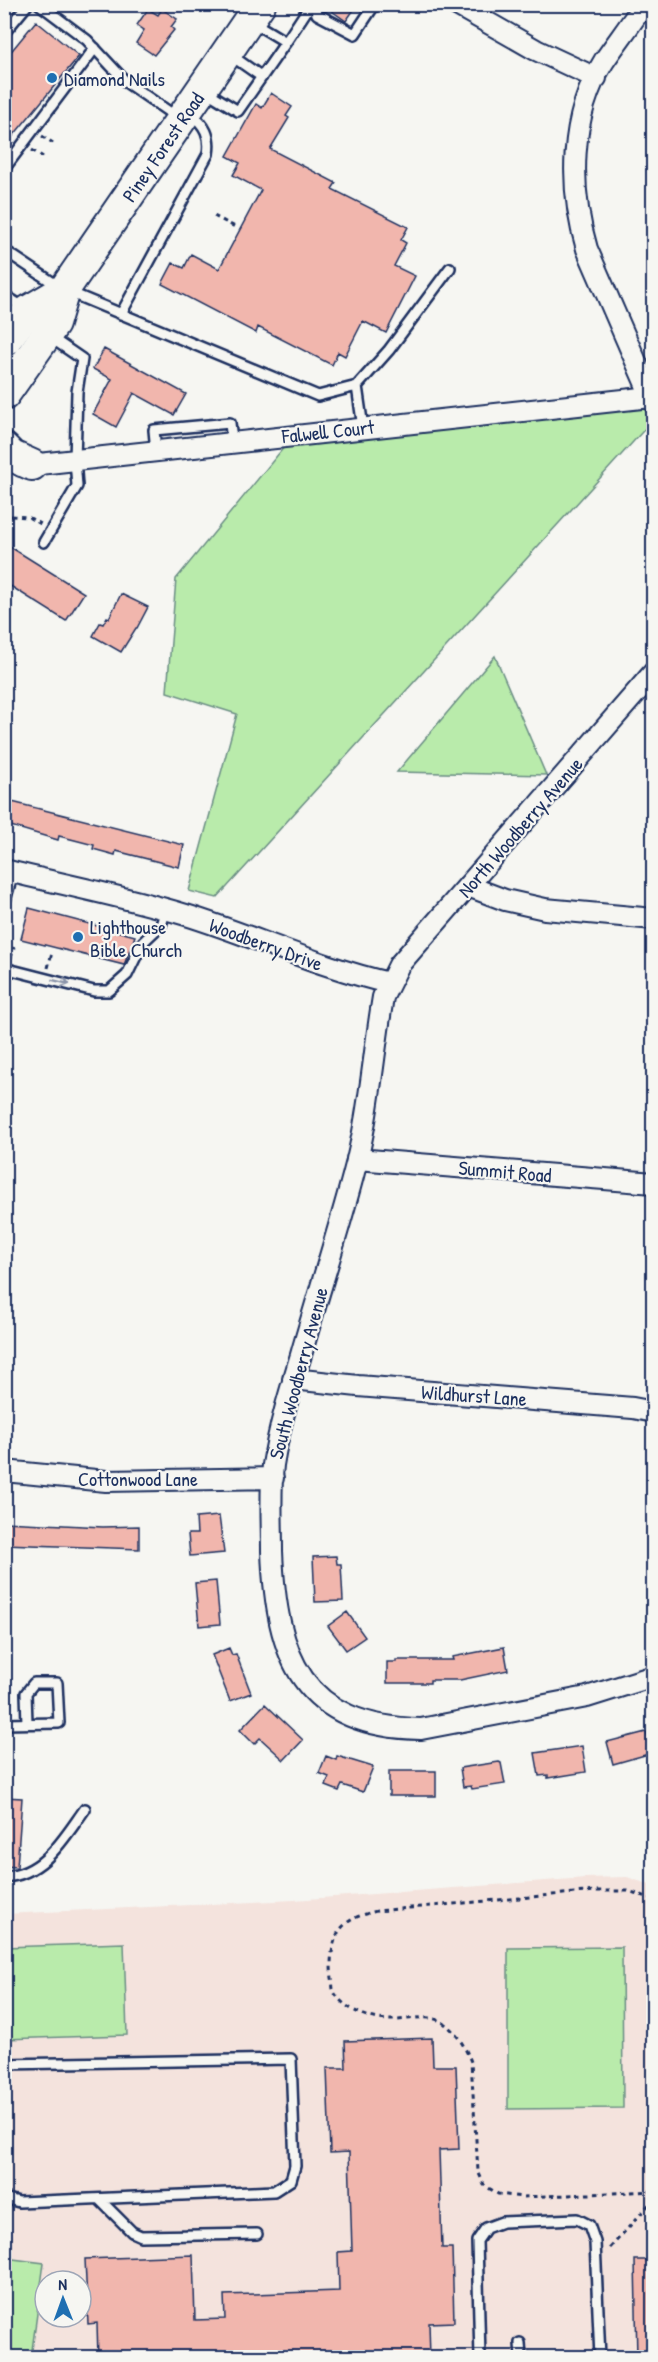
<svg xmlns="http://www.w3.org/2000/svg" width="658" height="2362" font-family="'Patrick Hand',sans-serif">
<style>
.built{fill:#f4e3dd;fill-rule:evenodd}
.green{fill:#b9ebab;stroke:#6a8d84;stroke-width:1.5}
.building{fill:#f1b6ad;stroke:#1b2f5e;stroke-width:1.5}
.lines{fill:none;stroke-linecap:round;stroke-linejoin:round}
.service-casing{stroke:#1b2f5e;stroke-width:14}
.minor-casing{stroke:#1b2f5e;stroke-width:24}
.primary-casing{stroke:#1b2f5e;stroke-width:34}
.path{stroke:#1b2f5e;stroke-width:3;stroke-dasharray:4.5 4.5;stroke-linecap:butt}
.service{stroke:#f6f6f2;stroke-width:9}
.minor{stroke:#f6f6f2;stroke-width:20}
.primary{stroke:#f6f6f2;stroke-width:30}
.oneway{stroke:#8892a8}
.poi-dot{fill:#1f6fb2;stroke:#f6f6f2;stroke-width:2}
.labels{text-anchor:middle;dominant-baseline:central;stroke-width:4.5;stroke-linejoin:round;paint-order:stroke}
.poi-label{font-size:20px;fill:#1b2f5e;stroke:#f6f6f2;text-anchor:start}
.street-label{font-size:20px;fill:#1b2f5e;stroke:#f6f6f2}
</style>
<rect width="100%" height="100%" fill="#f6f6f2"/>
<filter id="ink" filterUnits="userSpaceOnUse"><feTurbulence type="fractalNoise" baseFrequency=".0167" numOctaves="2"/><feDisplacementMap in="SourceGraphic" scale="12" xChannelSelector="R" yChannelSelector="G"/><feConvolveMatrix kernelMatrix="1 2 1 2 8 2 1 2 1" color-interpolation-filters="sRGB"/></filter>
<g filter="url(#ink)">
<path class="built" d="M627,1877L653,1886V2357H5L4,1914L294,1900L585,1878ZM45,2281H81V2317H45Z"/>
<path class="green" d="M653,403V420L217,898L189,891L237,714L167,692L176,579L294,435Z
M495,656L546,775L397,772Z
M124,1943L127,2035L5,2039V1947Z
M622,1947L623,2108L508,2109V1948Z
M5,2258L44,2263L31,2357H5Z"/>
<path class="building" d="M322,4H358L346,21Z
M148,9L158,15L162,9L177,19L171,27L174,30L154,55L136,43L144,30L137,25Z
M36,21L79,56L4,147V60Z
M271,93L292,107L286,116L289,118L270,149L336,183L332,189L408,227L401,240L406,243L394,266L415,276L386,333L363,321L345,356L338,352L332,365L258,327L256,333L162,284L173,263L184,268L191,254L219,269L261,190L233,175L240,163L227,156L256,104L262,108Z
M104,349L186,394L174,415L134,393L116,427L93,414L112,379L93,369Z
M4,543L84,593L66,621L4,582Z
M121,594L148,607L137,628H136L121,652L93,636L100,623L103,624L107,617L109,618Z
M4,800L184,845L179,867L116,851L115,855L93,849L94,845L59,836L58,840L4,824Z
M29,908L135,936L124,965L21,939Z
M219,1516L224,1553L190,1556L188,1534H197L196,1518Z
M4,1522L103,1527L139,1526V1549L4,1544Z
M336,1556L337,1564H341L343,1601L315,1602L313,1557Z
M216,1581L220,1624L199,1626L195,1583Z
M347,1612L365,1637L346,1650L328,1626Z
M504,1647L508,1670L460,1680H430V1683H387V1662H396V1660H453L452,1657Z
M229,1648L232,1655L236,1654L251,1693L230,1701L212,1655Z
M265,1704L303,1740L284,1760L260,1738L254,1744L240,1730Z
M646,1732L652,1753L613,1764L607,1742Z
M582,1746L586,1772L548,1778V1775L539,1776L535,1753Z
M326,1756L336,1760L337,1756L373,1767L363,1792L342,1785L339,1791L326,1786L329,1777L319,1773Z
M499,1762L501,1763L505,1784L472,1789L471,1786L463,1787L460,1768Z
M389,1771H436V1796H389Z
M4,1797L22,1798L17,1867L4,1866Z
M432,2038L433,2066H456L459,2149L439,2150L442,2248H452L454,2322L429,2323L430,2358H98L97,2323L88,2324L85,2259L193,2255L195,2320L225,2319L224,2295L339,2291L338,2252L352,2251L349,2152L330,2153L327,2068H346L345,2041Z
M635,2260H654V2358H637Z"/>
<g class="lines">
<g class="service-casing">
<path id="service" d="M39,4L87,40L127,83L178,118
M314,4L317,14L355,34L375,4
M251,21L286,42L311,4
M4,33L28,4
M229,54L262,77
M204,90L238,111L286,42
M4,169L95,48
M4,250L64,290L318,396L357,386L389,350L450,268
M4,295L26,309
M121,314L208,154C211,136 205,125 191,114
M357,386L363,428
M156,451L154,430L230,423L232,442
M44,542L77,486L75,460L77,392L82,359L50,337
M4,905L13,872
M4,968L94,991H109L127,975L143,942L161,925L166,910
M4,1724L59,1723L57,1683H34L26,1693L27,1723
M4,1877C44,1875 64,1838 85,1809
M4,2064L291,2059L295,2166L291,2180L274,2191L19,2202L4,2198
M99,2199L132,2232L141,2236L257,2234
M520,2343L521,2358
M480,2358L477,2241L486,2228L502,2222L577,2219L589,2225L595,2242L600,2358"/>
</g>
<g class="minor-casing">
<path id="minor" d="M455,4L536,50L596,78
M644,4C631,24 617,42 604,61C569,117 569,188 587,249L654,403
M21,466L651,397
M654,672L399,965L383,997C373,1057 369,1118 353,1176C337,1236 318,1295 301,1355C290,1391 279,1427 273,1465C270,1493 272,1523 272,1551C276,1657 302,1727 421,1729L587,1697L654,1676
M4,870C65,885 127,897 186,915C254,936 319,967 389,983
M468,886L505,900L545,909L654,919
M357,1159L654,1183
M293,1379L358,1386L633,1408L654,1412
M4,1471L106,1481L273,1478"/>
</g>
<g class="primary-casing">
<g id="primary">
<path d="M4,342L28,311L64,290"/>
<path id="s1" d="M4,395L54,324L64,290L260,4"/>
<path d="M4,448L12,456L32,465"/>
</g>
</g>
<path class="path" d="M42,136L53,143
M32,150L43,157
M214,216L235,227
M11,516L28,517L41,524
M11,958L14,947
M48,968L52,952
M654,1899L628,1891H596L377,1911C360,1915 343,1920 336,1937C331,1951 330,1964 332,1978C333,1982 332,1989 334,1992C344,2010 371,2020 390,2020C408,2021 430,2012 445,2024C457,2033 466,2048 471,2062L478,2171L484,2185L498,2194L523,2197L654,2191
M610,2248L654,2199"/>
<use href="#service" class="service"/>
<use href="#minor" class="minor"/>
<use href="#primary" class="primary"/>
</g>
<defs><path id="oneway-shaft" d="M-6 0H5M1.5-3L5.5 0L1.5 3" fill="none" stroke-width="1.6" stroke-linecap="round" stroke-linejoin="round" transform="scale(1.5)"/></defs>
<use class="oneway" href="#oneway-shaft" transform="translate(61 982) rotate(14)"/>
</g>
<g class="poi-dot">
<circle cx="52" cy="78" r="6"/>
<circle cx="78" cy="937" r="6"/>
</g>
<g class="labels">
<g class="poi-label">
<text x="64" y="78">Diamond Nails</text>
<text x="90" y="926">Lighthouse<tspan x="90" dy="23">Bible Church</tspan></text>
</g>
<g class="street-label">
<text stroke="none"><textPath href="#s1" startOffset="296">Piney Forest Road</textPath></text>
<text transform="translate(328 431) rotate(-6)">Falwell Court</text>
<text transform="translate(520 827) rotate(-49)">North Woodberry Avenue</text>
<text transform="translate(266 944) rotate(20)">Woodberry Drive</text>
<text transform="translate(505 1171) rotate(5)">Summit Road</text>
<text transform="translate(298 1373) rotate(-75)">South Woodberry Avenue</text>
<text transform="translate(474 1395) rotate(4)">Wildhurst Lane</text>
<text x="138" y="1478">Cottonwood Lane</text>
</g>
</g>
<rect width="658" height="2362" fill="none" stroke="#f6f6f2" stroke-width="24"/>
<rect x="12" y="12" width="634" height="2338" fill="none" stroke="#1b2f5e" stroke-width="2" filter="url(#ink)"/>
<g transform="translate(63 2299) rotate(359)"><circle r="28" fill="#f6f6f2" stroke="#9ea6b7" stroke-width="1.5"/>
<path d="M0-4.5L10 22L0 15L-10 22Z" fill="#1f6fb2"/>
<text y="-9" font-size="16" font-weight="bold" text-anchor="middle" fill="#1b2f5e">N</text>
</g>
</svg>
